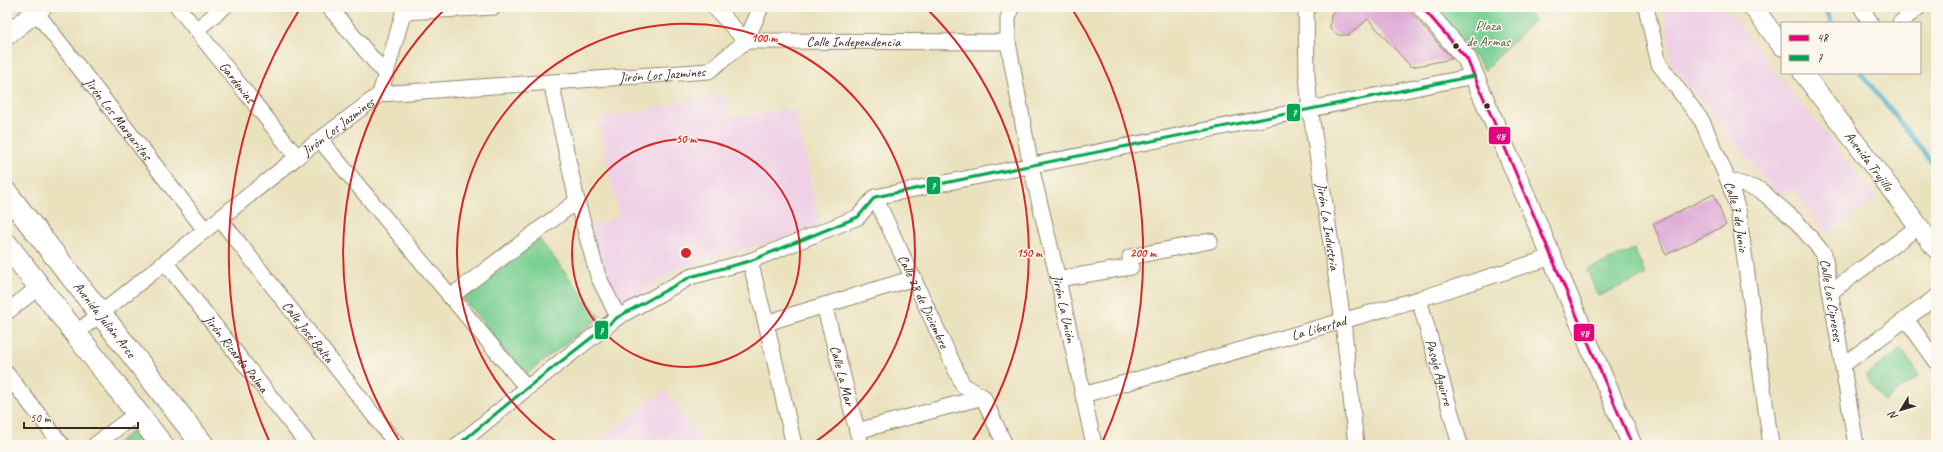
<svg xmlns="http://www.w3.org/2000/svg" width="1943" height="452" font-family="Caveat,sans-serif">
<style>
.built{fill:#efd0e6}
.green{fill:#7acf93;stroke:#5a7c58}
.lines{fill:none;stroke-linecap:round;stroke-linejoin:round}
.stream{stroke:#4eb0cd;stroke-width:4.5}
.building{fill:#daa2d5}
.minor-casing{stroke:#92866e;stroke-width:17}
.tertiary-casing{stroke:#92866e;stroke-width:21}
.secondary-casing{stroke:#92866e;stroke-width:24}
.minor{stroke:#fff;stroke-width:15}
.tertiary{stroke:#fff;stroke-width:19}
.secondary{stroke:#fff;stroke-width:22}
.bus-1-casing{stroke:#fbf7ec;stroke-width:6}
.bus-2-casing{stroke:#fbf7ec;stroke-width:6}
.bus-1{stroke:#e5007d;stroke-width:3}
.bus-2{stroke:#00a651;stroke-width:3}
.ring{fill:none;stroke:#d62828;stroke-width:2}
.bus-dot{fill:#3b2a1e;stroke:#fbf7ec;stroke-width:1.5}
.labels{text-anchor:middle;dominant-baseline:central;stroke-width:3;stroke-linejoin:round;paint-order:stroke}
.park-label{font-size:14px;fill:#4e5c41;stroke:#fbf7ec}
.street-label{font-size:14px;fill:#3b2a1e;stroke:#fbf7ec}
.centre{fill:#d62828;stroke:#fbf7ec;stroke-width:2}
.ring-label{font-size:12px;text-anchor:middle;font-weight:bold;fill:#d62828;stroke:#fbf7ec;stroke-width:3;stroke-linejoin:round;paint-order:stroke}
.line-badge{stroke:#fbf7ec;stroke-width:1.5}
.badge-label{font-size:11px;text-anchor:middle;font-weight:bold;fill:#fff}
</style>
<rect width="100%" height="100%" fill="#fbf7ec"/>
<filter id="ink" filterUnits="userSpaceOnUse"><feTurbulence type="fractalNoise" baseFrequency=".025" numOctaves="2"/><feDisplacementMap in="SourceGraphic" scale="8" xChannelSelector="R" yChannelSelector="G"/><feConvolveMatrix kernelMatrix="1 2 1 2 8 2 1 2 1" color-interpolation-filters="sRGB"/></filter>
<filter id="wash" filterUnits="userSpaceOnUse"><feTurbulence type="fractalNoise" baseFrequency=".012" numOctaves="4" result="noise"/><feDisplacementMap in="SourceGraphic" scale="16" xChannelSelector="R" yChannelSelector="G"/><feGaussianBlur stdDeviation="0.9" result="paint"/><feColorMatrix in="noise" values="0 0 0 0 0 0 0 0 0 0 0 0 0 0 0 0 0 1.4 0 .05"/><feComposite in="paint" operator="in"/></filter>
<g filter="url(#wash)">
<rect width="100%" height="100%" fill="#eae1bd"/>
<path class="built" d="M1665,7H1724L1877,199L1826,234L1793,189L1778,196L1671,64Z
M724,93L731,117L795,108L820,227L681,267L619,307L602,277L592,225L619,217L598,120Z
M664,390L704,445H594Z"/>
<path class="green" d="M1434,7H1523L1535,20L1485,70Z
M539,239L600,317L524,376L463,298Z
M1634,249L1646,275L1598,296L1587,270Z
M1901,349L1920,376L1884,401L1865,376Z
M135,429L148,445H115Z"/>
<g class="lines">
<path class="stream" d="M1823,7L1832,23
M1861,73L1936,167"/>
</g>
<g id="blocks">
<path class="building" d="M1339,7H1406L1452,59L1411,67L1368,19L1349,35H1338L1330,28L1331,14Z
M1714,194L1726,225L1666,255L1653,224Z"/>
</g>
</g>
<g filter="url(#ink)">
<use href="#blocks" fill-opacity="0" stroke="#92866e" stroke-width="1"/>
<g class="lines">
<g class="minor-casing">
<g id="minor">
<path id="s1" d="M32,7L205,230"/>
<path id="s2" d="M178,7L297,157"/>
<path d="M329,7L386,75"/>
<path id="s3" d="M714,7L746,41L1008,42"/>
<path id="s4" d="M1011,7L1008,19V42L1031,167L1058,279L1094,445"/>
<path id="s5" d="M1306,7L1307,76L1310,108L1343,321L1356,445"/>
<path id="s6" d="M1646,7L1659,64L1702,121L1728,180L1738,210L1771,445"/>
<path d="M1861,7L1871,23"/>
<path d="M403,12L494,7"/>
<path d="M1900,23L1919,7"/>
<path d="M196,30L224,7"/>
<path d="M551,82L577,201L598,276L618,317"/>
<path d="M380,94L405,7"/>
<path d="M320,140L527,388"/>
<path id="s7" d="M1728,180L1760,190L1797,222L1824,254L1856,445"/>
<path id="s8" d="M875,197L963,385L983,397"/>
<path id="s9" d="M220,219L397,445"/>
<path d="M750,261L766,323L794,445"/>
<path id="s10" d="M165,262L308,445"/>
<path d="M1058,279L1131,267L1130,257L1210,241"/>
<path d="M1831,292L1919,226"/>
<path d="M450,297L577,201"/>
<path id="s11" d="M1419,299L1460,445"/>
<path id="s12" d="M824,305L861,445"/>
<path d="M7,312L39,287"/>
<path d="M1906,319L1936,361"/>
<path d="M766,323L914,278"/>
<path id="s13" d="M75,334L297,157L380,94L709,71L746,41L761,7"/>
<path d="M1843,365L1936,297"/>
<path d="M7,374L62,445"/>
<path id="s14" d="M1083,395L1419,299L1552,257"/>
<path d="M983,397L1005,445"/>
<path d="M857,431L983,397"/>
<path d="M95,445L137,413"/>
<path d="M458,445L527,388L618,317L690,277L750,261L858,217L875,197L1474,76"/>
</g>
</g>
<g class="tertiary-casing">
<g id="tertiary">
<path d="M1422,7L1467,59L1632,445"/>
<path d="M1753,7L1782,46"/>
<path d="M7,35L42,7"/>
<path id="s15" d="M1803,73L1936,249"/>
</g>
</g>
<g class="secondary-casing">
<g id="secondary">
<path id="s16" d="M7,194L203,445"/>
<path d="M7,245L162,445"/>
</g>
</g>
<use href="#minor" class="minor"/>
<use href="#tertiary" class="tertiary"/>
<use href="#secondary" class="secondary"/>
<g class="bus-1-casing">
<path id="bus-1" d="M1422,7L1467,59L1632,445"/>
</g>
<g class="bus-2-casing">
<path id="bus-2" d="M458,445L527,388L618,317L690,277L750,261L858,217L875,197L1474,76"/>
</g>
<use href="#bus-1" class="bus-1"/>
<use href="#bus-2" class="bus-2"/>
</g>
</g>
<g class="ring">
<circle cx="686" cy="253" r="114"/>
<path d="M560 444A229 229 0 1 1 812 444"/>
<path d="M402 445A343 343 0 0 1 446 8M926 8A343 343 0 0 1 970 445"/>
<path d="M270 443A457 457 0 0 1 301 7M1071 7A457 457 0 0 1 1102 443"/>
</g>
<g class="bus-dot">
<circle cx="1456" cy="46" r="3.5"/>
<circle cx="1487" cy="106" r="3.5"/>
</g>
<g class="labels">
<g class="park-label">
<text x="1488" y="25">Plaza<tspan x="1488" dy="16">de Armas</tspan></text>
</g>
<g class="street-label">
<text stroke="none"><textPath href="#s3" startOffset="154">Calle Independencia</textPath></text>
<text stroke="none"><textPath href="#s13" startOffset="671">Jirón Los Jazmines</textPath></text>
<text stroke="none"><textPath href="#s2" startOffset="96">Gardenias</textPath></text>
<text stroke="none"><textPath href="#s1" startOffset="141">Jirón Los Margaritas</textPath></text>
<text stroke="none"><textPath href="#s13" startOffset="335">Jirón Los Jazmines</textPath></text>
<text stroke="none"><textPath href="#s15" startOffset="110">Avenida Trujillo</textPath></text>
<text stroke="none"><textPath href="#s6" startOffset="232">Calle 7 de Junio</textPath></text>
<text stroke="none"><textPath href="#s5" startOffset="221">Jirón La Industria</textPath></text>
<text stroke="none"><textPath href="#s7" startOffset="171">Calle Los Cipreses</textPath></text>
<text stroke="none"><textPath href="#s8" startOffset="115">Calle 28 de Diciembre</textPath></text>
<text stroke="none"><textPath href="#s4" startOffset="308">Jirón La Unión</textPath></text>
<text stroke="none"><textPath href="#s16" startOffset="159">Avenida Julián Arce</textPath></text>
<text stroke="none"><textPath href="#s14" startOffset="245">La Libertad</textPath></text>
<text stroke="none"><textPath href="#s9" startOffset="143">Calle José Balta</textPath></text>
<text stroke="none"><textPath href="#s10" startOffset="116">Jirón Ricardo Palma</textPath></text>
<text stroke="none"><textPath href="#s11" startOffset="76">Pasaje Aguirre</textPath></text>
<text stroke="none"><textPath href="#s12" startOffset="73">Calle La Mar</textPath></text>
</g>
</g>
<circle cx="686" cy="253" r="6" class="centre"/>
<g class="ring-label">
<text x="764" y="42">100 m</text>
<text x="686" y="143">50 m</text>
<text x="1029" y="257">150 m</text>
<text x="1143" y="257">200 m</text>
</g>
<g class="line-badge">
<rect x="1286" y="103" width="15" height="19" rx="4" fill="#00a651"/>
<rect x="1488" y="126" width="23" height="19" rx="4" fill="#e5007d"/>
<rect x="926" y="176" width="15" height="19" rx="4" fill="#00a651"/>
<rect x="594" y="320" width="15" height="20" rx="4" fill="#00a651"/>
<rect x="1573" y="323" width="22" height="19" rx="4" fill="#e5007d"/>
</g>
<g class="badge-label">
<text x="1294" y="116">7</text>
<text x="1500" y="140">48</text>
<text x="933" y="189">7</text>
<text x="601" y="334">7</text>
<text x="1584" y="337">48</text>
</g>
<rect width="1943" height="452" fill="none" stroke="#fbf7ec" stroke-width="24"/>
<rect x="1781" y="22" width="140" height="52" fill="#fbf7ec" stroke="#aea59a"/>
<rect x="1789" y="35" width="20" height="6" fill="#e5007d" stroke="#aea59a"/>
<text x="1817" y="42" font-size="12" fill="#3b2a1e">48</text>
<rect x="1789" y="55" width="20" height="6" fill="#00a651" stroke="#aea59a"/>
<text x="1817" y="62" font-size="12" fill="#3b2a1e">7</text>
<g transform="translate(1901 410) rotate(232)" stroke="#fbf7ec" stroke-width="3" paint-order="stroke">
<path d="M0-3L7 15L0 10L-7 15Z" fill="#3b2a1e"/>
<text y="-6" font-size="11" font-weight="bold" text-anchor="middle" fill="#3b2a1e">N</text>
</g>
<path d="M24 422v6h114v-6" fill="none" stroke="#3b2a1e" stroke-width="2"/>
<text x="30" y="422" font-size="12" fill="#3b2a1e" stroke="#fbf7ec" stroke-width="3" paint-order="stroke">50 m</text>
</svg>
